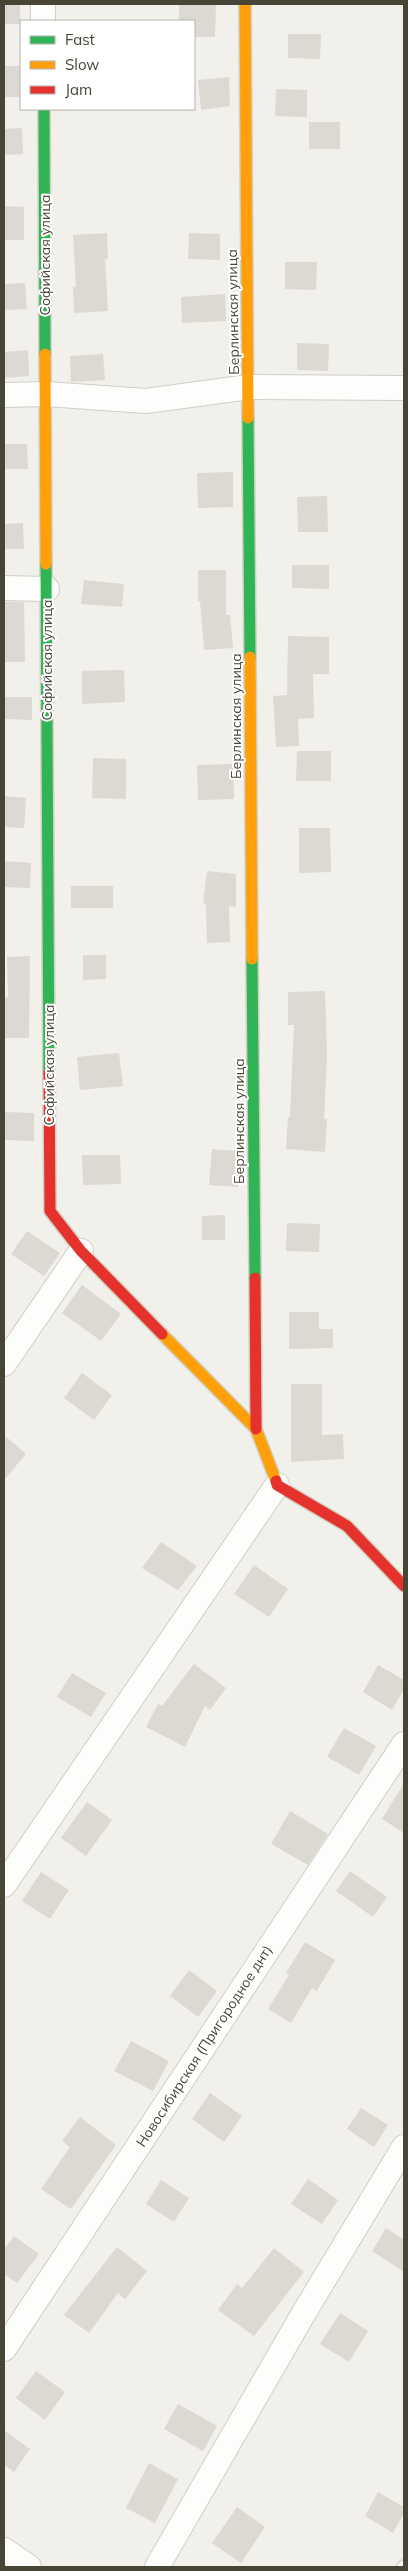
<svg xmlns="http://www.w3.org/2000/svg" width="408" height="2571" font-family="Mulish,sans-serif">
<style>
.building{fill:#dbd9d2}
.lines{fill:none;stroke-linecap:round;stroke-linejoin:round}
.lane-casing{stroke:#cfcec8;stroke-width:14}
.street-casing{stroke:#cfcec8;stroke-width:26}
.fast-casing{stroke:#d1d0c1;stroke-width:14}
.slow-casing{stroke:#d1d0c1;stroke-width:14}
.jam-casing{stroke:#d1d0c1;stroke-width:14}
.lane{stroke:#fdfdfc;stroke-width:11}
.street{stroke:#fdfdfc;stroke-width:24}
.fast{stroke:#30b455;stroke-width:11}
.slow{stroke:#ff9f0a;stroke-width:11}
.jam{stroke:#e5322d;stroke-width:11}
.labels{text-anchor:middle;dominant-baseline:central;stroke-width:4;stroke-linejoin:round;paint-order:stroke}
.street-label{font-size:14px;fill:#484436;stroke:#fff}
</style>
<rect width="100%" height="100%" fill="#f1f0ea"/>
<path class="building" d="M4,4H20V24H4Z
M179,4H216L215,37H194V21H179Z
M288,34H321L320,59L288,58Z
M4,66H21V97H4Z
M229,77L230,106L201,110L198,80Z
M276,89L307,90V117L275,116Z
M309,122H340V149H309Z
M22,128L23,154L4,155V129Z
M4,206L24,207V240H4Z
M107,233L108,259H105L108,311L74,313L73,287H76L73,235Z
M189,233L220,234V260L188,259Z
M285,262H317L316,290L285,289Z
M25,283L27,309L4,310V284Z
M225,294L226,321L182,323L181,297Z
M297,343L329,344L328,371L297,370Z
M28,350L29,376L4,378V352Z
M103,354L105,380L71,382L70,356Z
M4,444H27L28,469H4Z
M233,472V507L198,508L197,473Z
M327,496L328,532H298L297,497Z
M23,523L24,549H4V524Z
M292,565H329V589L292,588Z
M198,570H226V615H230L233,648L204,650L200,601H198Z
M84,580L124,584L122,607L81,604Z
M4,602H24L25,662H4Z
M288,636L329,637V674H313L314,718L298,719L299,746L276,747L273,696L287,695Z
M124,670L125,702L82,704V671Z
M4,697H32V720L4,719Z
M297,751H331V781H296Z
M93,758L126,759V799L92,798Z
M233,764L234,799L198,800L197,765Z
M4,796L26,798L24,828L4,827Z
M299,828H330L331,872L299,873Z
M4,861L31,863L30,888L4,887Z
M207,871L236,874V907L229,906L230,942L207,943L206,904L203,903Z
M71,886H113V908H71Z
M83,955H106V979L83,980Z
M30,956L29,1038H4V997H8L7,957Z
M325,991L327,1055L324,1119H327L325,1152L286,1149L288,1117H290L294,1025H288V992Z
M119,1053L123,1086L80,1090L77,1057Z
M4,1112L34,1113V1141L4,1140Z
M212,1149L238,1151V1187L209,1185Z
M82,1155H120L121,1184L83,1185Z
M225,1215V1240H202V1216Z
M287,1223L320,1224L319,1252L286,1251Z
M27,1231L60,1253L44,1276L11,1254Z
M82,1285L121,1314L101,1341L62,1313Z
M289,1312H319V1329H333V1348L289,1349Z
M82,1373L112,1395L94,1420L64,1398Z
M291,1384H322V1435L343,1434L344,1459L291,1462Z
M4,1435L26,1454L4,1480Z
M161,1542L197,1566L178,1590L142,1568Z
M254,1565L288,1589L269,1617L234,1594Z
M194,1664L226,1688L210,1710L205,1706L185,1747L146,1727L158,1704L162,1706Z
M378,1665L404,1680V1689L392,1710L363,1692Z
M72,1673L106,1693L91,1717L57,1697Z
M344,1728L376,1746L359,1775L327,1757Z
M404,1783V1833L382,1819Z
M87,1802L112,1820L86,1856L61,1838Z
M290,1811L328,1834L308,1865L271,1844Z
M350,1871L387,1897L373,1917L336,1891Z
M41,1872L69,1890L50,1919L22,1901Z
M305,1942L335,1960L317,1991L312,1988L291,2023L268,2009L289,1975L286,1973Z
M189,1970L217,1991L198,2017L170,1996Z
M131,2041L169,2061L153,2091L114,2071Z
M210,2093L242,2116L224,2142L192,2119Z
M361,2108L388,2125L374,2147L347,2129Z
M80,2117L116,2145L71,2209L41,2189L70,2147L62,2141Z
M308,2179L338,2200L322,2224L291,2204Z
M161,2180L189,2198L174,2222L146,2204Z
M386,2228L404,2240V2272L372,2251Z
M14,2236L39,2254L17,2283L4,2274V2249Z
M117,2247L147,2271L125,2299L118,2293L89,2333L64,2315Z
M274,2248L304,2272L254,2336L218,2310L237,2284L242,2288Z
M340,2313L368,2331L349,2362L320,2344Z
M36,2371L65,2392L45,2420L16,2398Z
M178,2404L217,2426L203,2451L164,2429Z
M4,2430L30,2449L14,2472L4,2465Z
M149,2463L178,2479L155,2523L126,2508Z
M378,2492L404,2507V2513L393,2533L365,2516Z
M237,2507L265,2527L241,2563L212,2543Z"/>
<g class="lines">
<g class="lane-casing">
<path id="lane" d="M403,2567L404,2566"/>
</g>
<g class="street-casing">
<path id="street" d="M43,4V21
M4,395L46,394L146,401L249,387L404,388
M4,588L47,589
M4,1364L81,1251
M4,1885L277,1485
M4,2349L404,1744
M4,2550L29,2567
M157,2567L305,2311L404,2147"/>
</g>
<g class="fast-casing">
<path id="fast" d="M44,109L45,354
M248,418L250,657
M46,564L49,1073
M252,959L255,1278"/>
</g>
<g class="slow-casing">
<path id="slow" d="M245,4L248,418
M45,354L46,564
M250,657L252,959
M162,1334L256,1429L276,1481"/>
</g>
<g class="jam-casing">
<path id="jam" d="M49,1073L50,1211L81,1251L162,1334
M255,1278L256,1429
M276,1481L277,1485L347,1526L404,1586"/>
</g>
<use href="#lane" class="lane"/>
<use href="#street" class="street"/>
<use href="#fast" class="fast"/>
<use href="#slow" class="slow"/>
<use href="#jam" class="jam"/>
</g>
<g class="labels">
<g class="street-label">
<text transform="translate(45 255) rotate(-90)">Софийская улица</text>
<text transform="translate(233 312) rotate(-91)">Берлинская улица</text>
<text transform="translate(47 660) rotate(-90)">Софийская улица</text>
<text transform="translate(236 716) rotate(-90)">Берлинская улица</text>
<text transform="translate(49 1065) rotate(-90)">Софийская улица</text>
<text transform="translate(239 1121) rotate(-90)">Берлинская улица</text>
<text transform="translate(204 2046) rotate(-57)">Новосибирская (Пригородное днт)</text>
</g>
</g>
<rect width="408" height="2571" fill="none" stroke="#484436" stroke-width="10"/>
<rect x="20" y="20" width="175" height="90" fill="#ffffff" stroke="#b6b4af"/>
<rect x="30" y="36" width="25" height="8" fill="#30b455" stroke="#b6b4af"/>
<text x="65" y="45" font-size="15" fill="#484436">Fast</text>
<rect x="30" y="61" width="25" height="8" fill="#ff9f0a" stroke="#b6b4af"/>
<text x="65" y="70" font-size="15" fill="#484436">Slow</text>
<rect x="30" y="86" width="25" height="8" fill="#e5322d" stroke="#b6b4af"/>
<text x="65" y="95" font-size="15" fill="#484436">Jam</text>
</svg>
